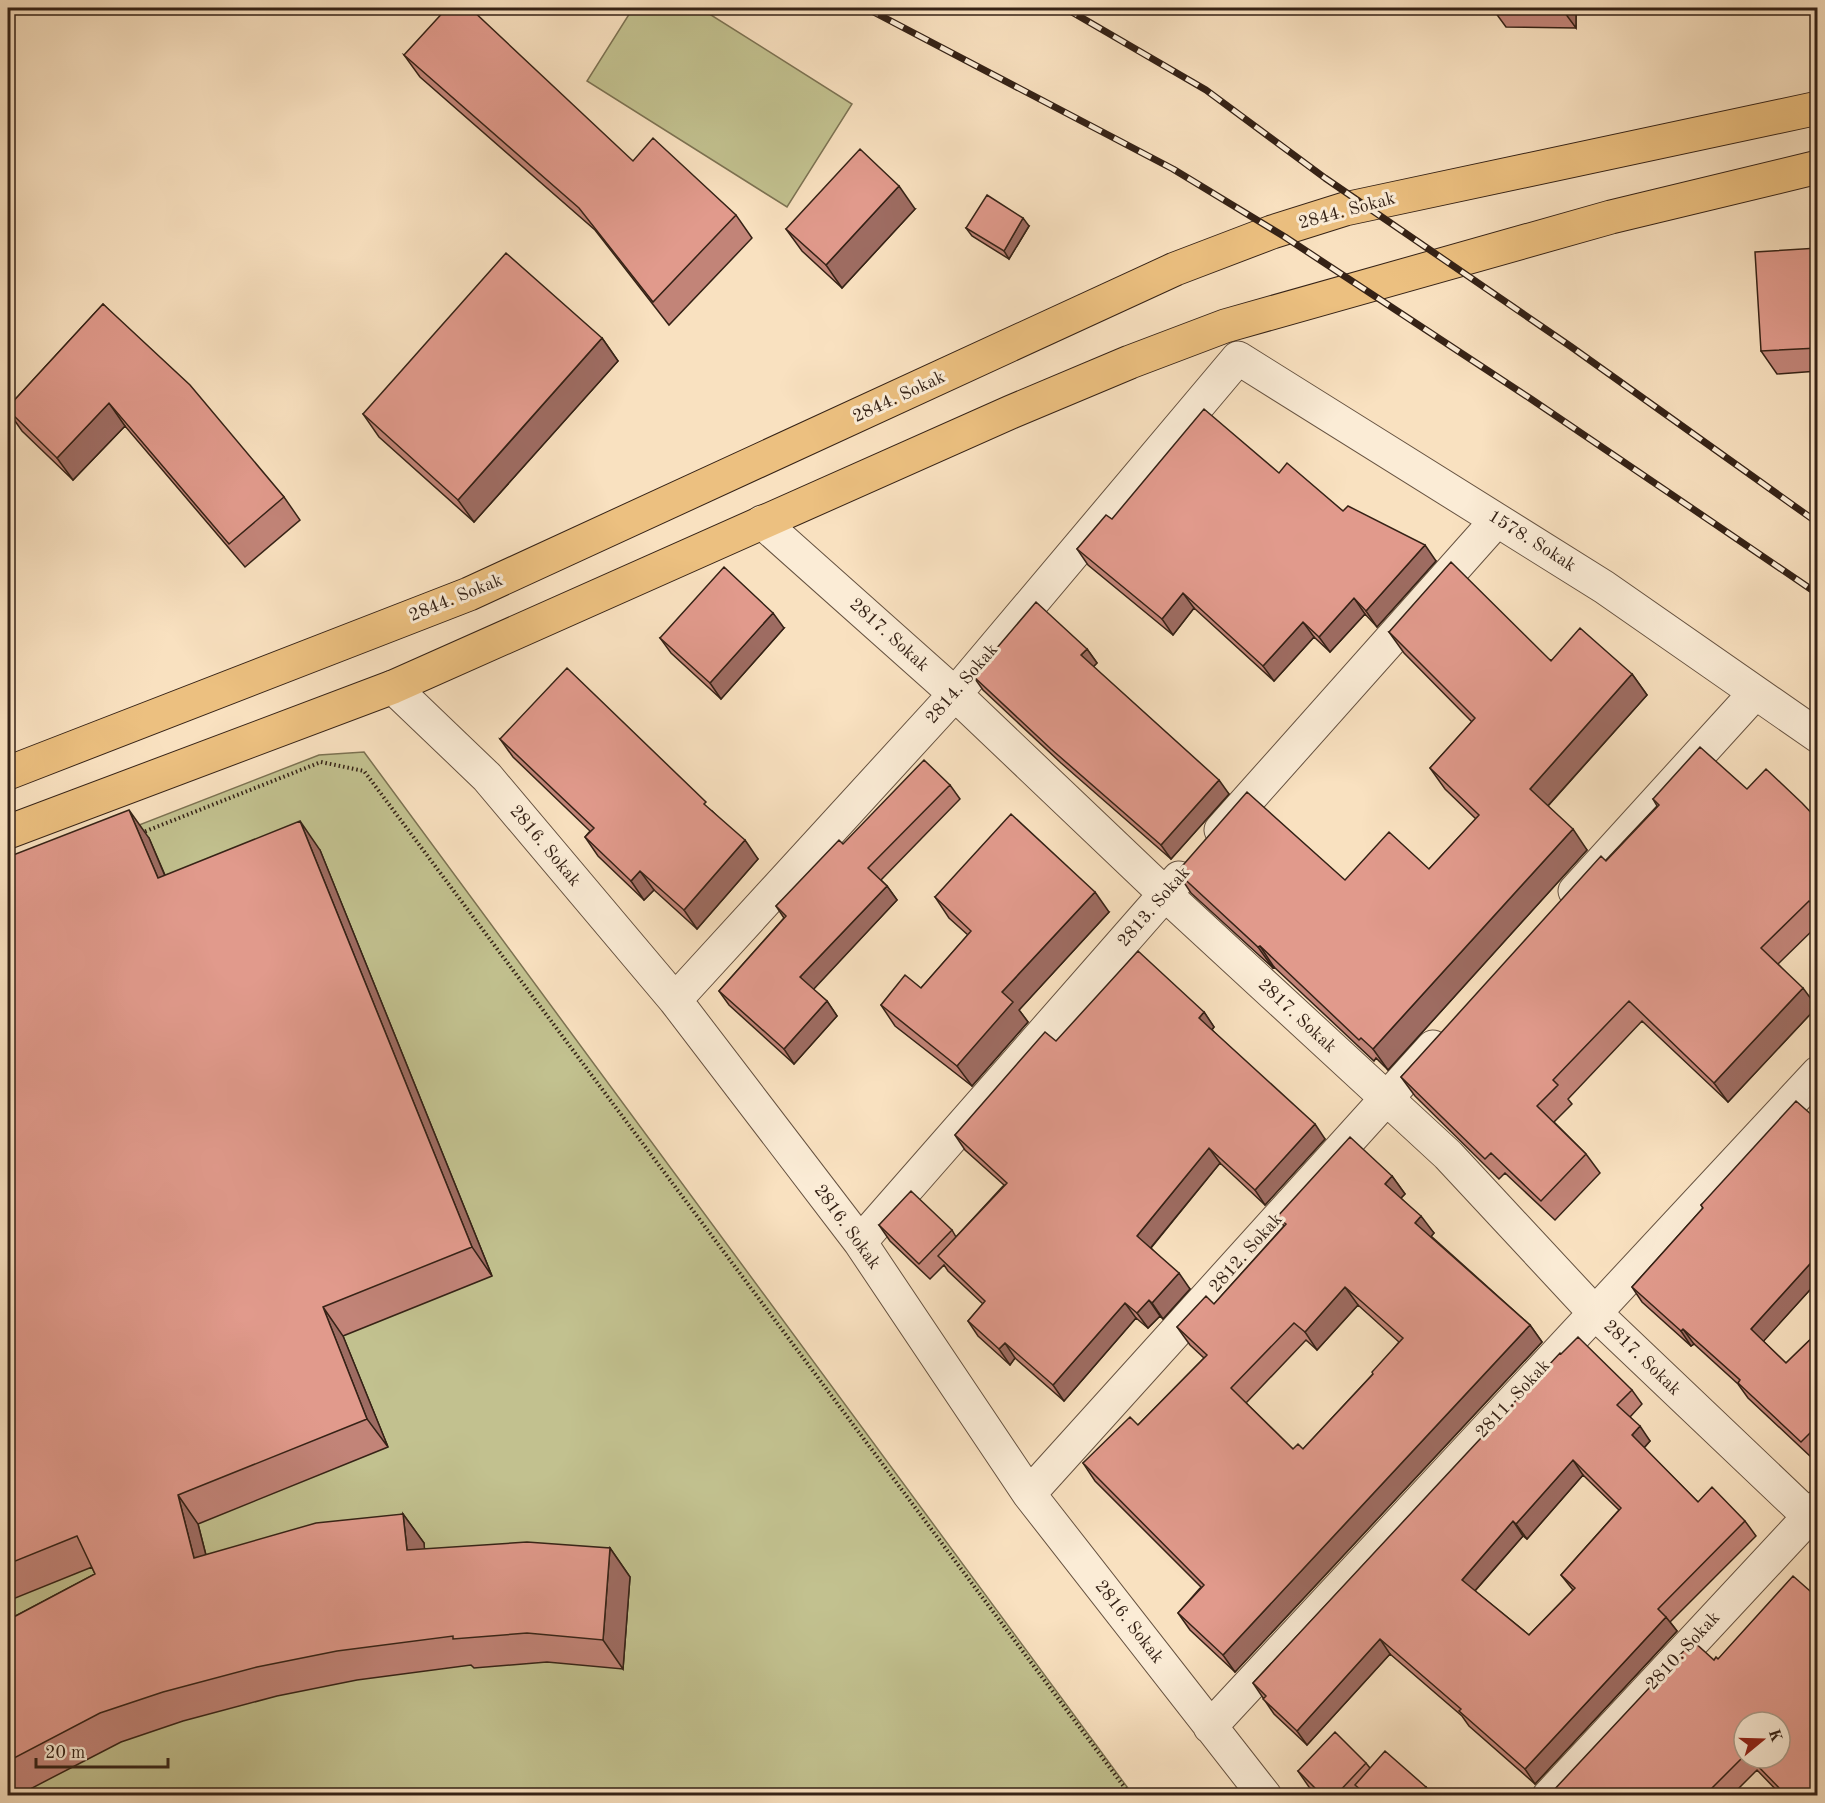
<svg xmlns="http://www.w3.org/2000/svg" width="1825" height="1803" font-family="'Old Standard TT',serif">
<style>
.park{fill:#c2c18f;stroke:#7c7252;stroke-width:1.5}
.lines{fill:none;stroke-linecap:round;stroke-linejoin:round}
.minor-casing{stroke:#665240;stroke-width:35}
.major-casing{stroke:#352216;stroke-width:35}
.path{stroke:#352216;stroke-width:4;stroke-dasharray:1.5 3;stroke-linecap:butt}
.minor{stroke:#fbecd6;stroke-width:33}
.major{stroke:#ecc080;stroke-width:33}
.rail-casing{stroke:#352216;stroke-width:7}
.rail{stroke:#fbecd6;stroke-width:4.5;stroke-dasharray:14;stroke-linecap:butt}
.wall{fill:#c28478;stroke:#352216;stroke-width:1.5;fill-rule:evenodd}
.shaded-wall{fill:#9e6c62;stroke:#352216;stroke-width:1.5}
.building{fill:#e19a8c;stroke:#352216;stroke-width:1.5;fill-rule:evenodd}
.labels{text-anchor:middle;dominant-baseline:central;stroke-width:6;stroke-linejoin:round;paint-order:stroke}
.street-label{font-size:18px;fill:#352216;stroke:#fbecd6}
</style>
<rect width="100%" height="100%" fill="#f9e1c0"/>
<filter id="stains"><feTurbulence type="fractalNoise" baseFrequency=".00333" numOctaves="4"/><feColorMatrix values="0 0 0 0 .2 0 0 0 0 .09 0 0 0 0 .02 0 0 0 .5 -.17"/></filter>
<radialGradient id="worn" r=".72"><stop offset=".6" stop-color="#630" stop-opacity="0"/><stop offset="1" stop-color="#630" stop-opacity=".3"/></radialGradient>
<path class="park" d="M633,8H700L852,104L787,207L587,81Z
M364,752L1133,1795L8,1796V876L319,755Z"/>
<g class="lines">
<g class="minor-casing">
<path id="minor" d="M762,522L955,694L1165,894L1448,1155L1594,1312L1818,1525
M393,687L487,777L675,1000L860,1242L1029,1494L1265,1796
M1221,830L1497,520
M1575,891L1755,693
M675,1000L955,694L1238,358L1604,587L1818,736
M860,1242L1179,878
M1029,1494L1433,1047
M1210,1727L1818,1073
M1549,1796L1818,1507"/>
</g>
<g class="major-casing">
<path id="major" d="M8,773L469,594L1175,269L1272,232L1345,209L1818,108
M8,832L393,687L1011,412L1130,362L1225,326L1611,217L1818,167"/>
</g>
<path class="path" d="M141,833L321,762L364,771L1131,1796"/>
<use href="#minor" class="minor"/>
<use href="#major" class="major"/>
<g class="rail-casing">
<path id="rail" d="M866,8L1173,169L1285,237L1531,399L1818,594
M1065,8L1206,90L1325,178L1570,346L1818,523"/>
</g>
<use href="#rail" class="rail"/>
</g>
<path class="wall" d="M1576,8V28L1506,27L1495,12Z
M404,55L633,161L736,215L752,238L669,325L595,230L420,77Z
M915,209L842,288L802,251L786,229Z
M1029,226L1009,259L972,236L966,228Z
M1818,248V371L1777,374L1761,351Z
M103,304L284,497L300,520L245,567L125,426L73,480L22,431L8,411V407Z
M602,338L618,361L474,522L379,437L363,414Z
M1279,473L1343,511L1436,561L1377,627L1365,614L1330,652L1314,637L1274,681L1194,608L1173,635L1088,565L1077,549L1112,519Z
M784,628L721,699L671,653L660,638Z
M1389,632L1632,674L1647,695L1548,806L1587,850L1388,1070L1376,1058L1374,1061L1274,967L1273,968L1191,893L1177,872L1345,880L1429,869L1476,819L1445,789L1430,768L1472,722L1404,653Z
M1087,649L1097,663L1093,667L1229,794L1171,859L1061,763L983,690L973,676Z
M500,739L712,811L758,859L697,929L654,890L644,900L598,856L585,837L590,831L513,757Z
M950,785L960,799L881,880L887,886L897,900L813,989L827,1001L837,1016L794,1064L729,1005L719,991L784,918L776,906L843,844Z
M1747,789L1818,820V925L1778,964L1817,1007L1728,1102L1642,1021L1568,1099L1572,1104L1554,1122L1586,1154L1600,1173L1555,1220L1505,1173L1499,1179L1415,1096L1401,1077L1657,806L1653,799Z
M149,838L165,875L320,850L492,1276L343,1336L388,1447L198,1524L206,1555L403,1514L424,1543V1549L610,1548L630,1577L623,1669L547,1662L474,1668L471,1665L357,1680L277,1696L183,1721L121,1742L32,1788L33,1790L24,1796H8V1620L95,1574L92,1567L8,1601V857Z
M935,897L1109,912L1019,1010L1028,1022L972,1086L895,1026L881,1005L921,988L968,935L949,918Z
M1204,1012L1214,1027L1212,1030L1325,1139L1265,1205L1220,1163L1151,1248L1190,1289L1163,1319L1160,1316L1148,1328L1136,1318L1064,1401L1015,1358L1010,1365L978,1336L968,1321L983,1304L948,1271L944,1265L930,1279L890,1241L879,1225L952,1230L956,1237L1004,1185L965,1150L955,1135L1056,1041Z
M1818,1111V1281L1763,1341L1786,1363L1818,1332V1451L1811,1457L1748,1398L1738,1384L1694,1344L1691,1346L1642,1302L1632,1287L1703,1208L1701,1205L1813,1116Z
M1392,1176L1405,1194L1401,1198L1434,1233L1431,1236L1530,1325L1542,1342L1235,1672L1190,1630L1178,1613L1201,1587L1095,1481L1083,1463L1138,1425L1204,1358L1190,1345L1177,1327L1214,1304L1284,1226L1277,1217ZM1358,1305L1399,1342L1373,1374L1303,1449H1293L1246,1403L1306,1340L1317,1350Z
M1561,1354L1632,1390L1642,1404L1630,1417L1650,1441L1644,1448L1698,1502L1745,1521L1756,1536L1670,1622L1677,1631L1535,1784L1469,1726L1462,1716L1390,1654L1307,1745L1274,1714L1253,1683ZM1583,1475L1619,1510L1561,1575L1573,1590L1529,1635L1475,1591L1523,1536L1527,1539Z
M1718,1659L1818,1796H1782L1757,1770L1731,1796H1554L1552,1792L1714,1660ZM1744,1722L1780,1758H1744Z
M1366,1763L1370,1768L1426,1787L1432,1796H1363L1362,1795L1361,1796H1318L1309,1787L1298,1771Z"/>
<path class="shaded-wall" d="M1565,8H1576V28L1565,13Z
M899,186L915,209L842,288L826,265Z
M1023,218L1029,226L1009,259L1004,251Z
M602,338L618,361L474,522L458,500Z
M109,403L125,426L73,480L57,458Z
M1425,545L1436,561L1377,627L1366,611Z
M1183,593L1194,608L1173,635L1162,619Z
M1354,598L1365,614L1330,652L1319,637Z
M773,613L784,628L721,699L710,683Z
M1303,622L1314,637L1274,681L1263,666Z
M1087,649L1097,663L1091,669L1081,655Z
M1632,674L1647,695L1544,810L1530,789Z
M1219,780L1229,794L1171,859L1161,845Z
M129,810L149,838L178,907L158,878Z
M300,821L320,850L492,1276L472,1247Z
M1573,829L1587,850L1388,1070L1373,1049Z
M745,840L758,859L697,929L684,910Z
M640,871L654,890L644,900L631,881Z
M887,886L897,900L811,992L800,977Z
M1095,892L1109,912L1019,1010L1028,1022L972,1086L957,1066L1002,992Z
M1260,946L1274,967L1273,968L1258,947Z
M1803,988L1817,1007L1728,1102L1714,1083Z
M827,1001L837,1016L794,1064L784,1049Z
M1204,1012L1214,1027L1209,1033L1199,1018Z
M1315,1124L1325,1139L1265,1205L1255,1190Z
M1209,1148L1220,1163L1148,1251L1137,1236Z
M1392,1176L1405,1194L1397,1202L1385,1184Z
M1421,1216L1434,1233L1428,1240L1415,1223Z
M1818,1255V1281L1761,1344L1751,1329Z
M1179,1273L1190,1289L1163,1319L1152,1303Z
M1345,1287L1358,1305L1317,1350L1305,1332Z
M1149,1300L1160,1316L1148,1328L1137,1313Z
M1125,1303L1136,1318L1064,1401L1053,1385Z
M323,1307L343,1336L388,1447L367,1419Z
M1530,1325L1542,1342L1235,1672L1223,1655Z
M1683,1329L1694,1344L1691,1346L1681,1331Z
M1005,1343L1015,1358L1010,1365L999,1349Z
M1640,1426L1650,1441L1642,1450L1632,1435Z
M1573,1460L1583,1475L1527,1539L1516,1524Z
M178,1495L198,1524L214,1587L194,1558Z
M403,1514L424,1543L427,1579L407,1550Z
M1513,1521L1523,1536L1472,1594L1462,1580Z
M610,1548L630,1577L623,1669L603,1640Z
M1666,1617L1677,1631L1535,1784L1525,1769Z
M1380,1639L1390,1654L1307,1745L1297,1731Z
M1426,1787L1432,1796H1419Z"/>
<path class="building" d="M447,8H470L633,161L653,138L736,215L653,302L579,208L404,55Z
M1495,8H1565V13L1495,12Z
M860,149L899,186L826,265L786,229Z
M987,195L1023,218L1004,251L966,228Z
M1818,248V348L1761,351L1755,252Z
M506,253L602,338L458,500L363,414Z
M103,304L190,385L284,497L229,544L109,403L57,458L8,410V407Z
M1204,409L1279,473L1287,463L1343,511L1348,506L1425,545L1366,611L1354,598L1319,637L1303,622L1263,666L1183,593L1162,619L1077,549L1106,515L1112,519Z
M1451,562L1551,661L1580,628L1632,674L1530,789L1573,829L1373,1049L1361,1038L1359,1040L1260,946L1258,947L1177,872L1247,792L1345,880L1389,832L1429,869L1479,815L1430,768L1475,718L1389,632Z
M724,567L773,613L710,683L660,638Z
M1036,602L1087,649L1081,655L1219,780L1161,845L1051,749L973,676Z
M567,668L706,802L704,804L745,840L684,910L640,871L631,881L585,837L594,828L500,739Z
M1700,747L1747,789L1766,769L1802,803L1818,820V909L1809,901L1761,948L1803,988L1714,1083L1629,1001L1553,1080L1558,1085L1537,1106L1586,1154L1541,1201L1491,1153L1485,1159L1401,1077L1601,856L1606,861L1659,805L1653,799Z
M924,760L950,785L868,868L887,886L800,977L827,1001L784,1049L719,991L786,916L776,906L839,840L843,844Z
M129,810L158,878L300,821L472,1247L323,1307L367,1419L178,1495L194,1558L316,1523L403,1514L407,1550L527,1542L610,1548L603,1640L527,1633L453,1639V1636L337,1651L257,1667L163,1692L100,1713L12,1759L13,1761L8,1764V1620L95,1574L77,1536L8,1564V857Z
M1011,814L1095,892L1002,992L1013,1002L957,1066L881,1005L905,975L921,988L971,931L935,897Z
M1138,951L1204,1012L1199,1018L1315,1124L1255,1190L1209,1148L1137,1236L1179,1273L1152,1303L1149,1300L1137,1313L1125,1303L1053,1385L1005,1343L999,1349L968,1321L985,1301L938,1256L1007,1183L955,1135L1045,1032L1056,1041Z
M1796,1101L1813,1116L1818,1111V1255L1751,1329L1786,1363L1818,1332V1425L1801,1442L1738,1383L1740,1380L1683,1329L1681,1331L1632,1287L1703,1208L1701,1205Z
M1350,1137L1392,1176L1385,1184L1421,1216L1415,1223L1530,1325L1223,1655L1178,1613L1204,1585L1083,1463L1130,1417L1138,1425L1207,1355L1177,1327L1206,1296L1214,1304L1286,1224L1277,1217ZM1345,1287L1403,1338L1372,1372L1373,1374L1303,1449L1298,1444L1293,1449L1231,1388L1294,1323L1305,1332Z
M911,1191L952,1230L919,1264L879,1225Z
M1578,1337L1632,1390L1617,1405L1640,1426L1632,1435L1698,1502L1712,1487L1745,1521L1658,1609L1666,1617L1525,1769L1459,1711L1461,1709L1380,1639L1297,1731L1263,1699L1266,1696L1253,1683L1560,1353L1561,1354ZM1573,1460L1621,1508L1561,1575L1575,1588L1529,1635L1462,1580L1513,1521L1516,1524Z
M1793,1576L1818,1598V1796H1787L1750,1758H1780V1722H1744V1756L1704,1796H1556L1552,1792L1693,1641L1714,1660L1716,1657L1718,1659Z
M1335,1732L1366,1763L1335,1796H1323L1298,1771Z
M1385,1751L1426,1787L1419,1796H1368L1355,1785Z"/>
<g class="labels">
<g class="street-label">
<text transform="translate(1347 211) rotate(-15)">2844. Sokak</text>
<text transform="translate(899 397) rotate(-25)">2844. Sokak</text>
<text transform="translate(1532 541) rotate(32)">1578. Sokak</text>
<text transform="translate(456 598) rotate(-22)">2844. Sokak</text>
<text transform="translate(889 635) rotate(42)">2817. Sokak</text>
<text transform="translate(962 684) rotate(-49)">2814. Sokak</text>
<text transform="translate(545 846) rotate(50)">2816. Sokak</text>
<text transform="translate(1154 907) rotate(-49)">2813. Sokak</text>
<text transform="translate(1297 1016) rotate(43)">2817. Sokak</text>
<text transform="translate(847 1227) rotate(54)">2816. Sokak</text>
<text transform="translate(1246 1253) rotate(-48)">2812. Sokak</text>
<text transform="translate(1642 1358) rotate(44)">2817. Sokak</text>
<text transform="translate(1513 1399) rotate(-47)">2811. Sokak</text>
<text transform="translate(1129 1622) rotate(52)">2816. Sokak</text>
<text transform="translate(1683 1651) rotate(-47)">2810. Sokak</text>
</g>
</g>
<rect width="1825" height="1803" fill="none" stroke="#f9e1c0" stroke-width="30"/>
<rect x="9" y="9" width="1807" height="1785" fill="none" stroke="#352216" stroke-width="3"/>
<rect x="15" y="15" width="1795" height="1773" fill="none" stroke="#352216" stroke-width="1.5"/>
<g transform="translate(1762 1740) rotate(71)"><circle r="28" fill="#fbecd6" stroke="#ac9b89" stroke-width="1.5"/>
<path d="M0-4.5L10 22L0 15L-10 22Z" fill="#8f2418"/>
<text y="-9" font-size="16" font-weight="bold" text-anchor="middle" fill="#352216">K</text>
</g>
<path d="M36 1758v9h132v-9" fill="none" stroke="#352216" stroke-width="3"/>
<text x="45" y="1758" font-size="18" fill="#352216" stroke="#fbecd6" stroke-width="4.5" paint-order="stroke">20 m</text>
<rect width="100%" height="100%" filter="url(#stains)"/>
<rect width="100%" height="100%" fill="url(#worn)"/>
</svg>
